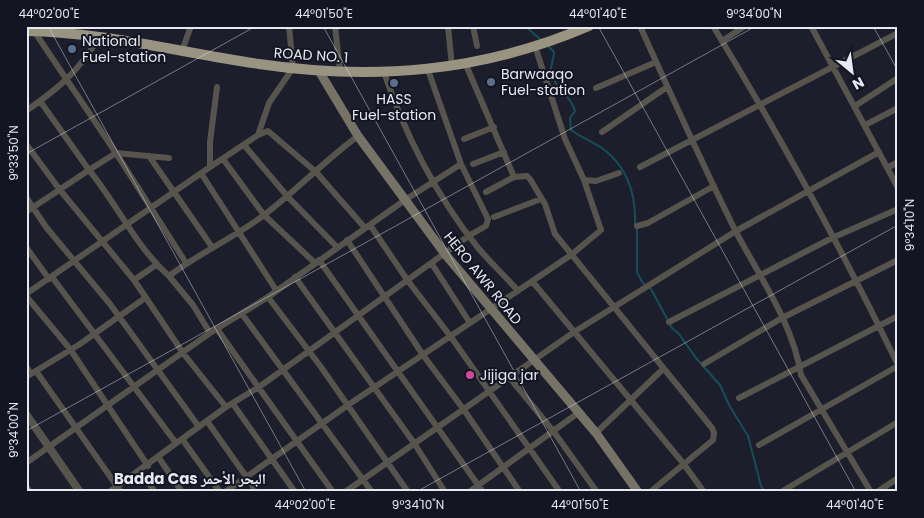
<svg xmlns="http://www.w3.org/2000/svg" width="924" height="518" font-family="Poppins,'Noto Naskh Arabic',sans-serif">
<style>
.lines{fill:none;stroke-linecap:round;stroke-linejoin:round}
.stream{stroke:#154f5a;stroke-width:2}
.minor{stroke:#57544d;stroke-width:6}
.tertiary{stroke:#57544d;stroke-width:8}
.secondary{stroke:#767266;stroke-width:9}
.trunk{stroke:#999482;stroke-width:10}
.ticks{fill:none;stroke:#e7e8f2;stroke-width:1;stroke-opacity:0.45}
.service-dot{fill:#5c6f8a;stroke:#131522;stroke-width:2}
.hotel-dot{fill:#d1479c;stroke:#131522;stroke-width:2}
.labels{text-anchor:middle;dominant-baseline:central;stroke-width:4;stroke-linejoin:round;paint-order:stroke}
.poi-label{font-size:14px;fill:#e7e8f2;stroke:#131522;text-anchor:start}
.street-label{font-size:14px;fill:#e7e8f2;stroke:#131522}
.neighbourhood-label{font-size:15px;font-weight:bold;fill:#e7e8f2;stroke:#131522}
.neatline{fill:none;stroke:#e7e8f2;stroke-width:2}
.ticks-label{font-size:12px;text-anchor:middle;fill:#e7e8f2}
</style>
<rect width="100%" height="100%" fill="#1c1e2c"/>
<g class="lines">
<path class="stream" d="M525,26L541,40
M548,46L554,52C554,58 550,67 551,73C555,89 571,95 575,111L570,118L571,130C581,137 592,142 602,148C628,167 636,194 635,224
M637,229V272L642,282L651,289L672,328L679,334L696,358L720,385L729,405L748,436L761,486L765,492"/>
<path class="minor" d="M335,26L340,71
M448,26L452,67
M473,26L477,46
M640,26C671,95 702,163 735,230C759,276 793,323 801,375L871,492
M713,26C780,136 842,249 898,365
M811,26L898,188
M34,31L116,153L186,263
M722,41L745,26
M535,46L565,139L584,180L596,181L619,173
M182,51L191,26
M466,65L514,177
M384,72C404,133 438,199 479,249C492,264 506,277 518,291
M596,88L656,62
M40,101L89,170L116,153L169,158
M855,106L898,78
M26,111C60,87 76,74 99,38
M865,125L898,108
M602,132L667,87
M258,135L269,103L293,68L289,26
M464,139L494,127
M26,144L60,190L134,280L183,353L226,407
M244,145L288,197L337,247
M149,156L212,247
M223,159L264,215L315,263
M473,164L504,152
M210,167V142L217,87
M640,167L898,33
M887,168L898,162
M201,173L276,290
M486,192L514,177L527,176L530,179L545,204L555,234L712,428L714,433L713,440L650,492
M26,197L46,227L110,304L199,427
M26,212L89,170C117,204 136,247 169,276
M494,217L541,199
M370,225L408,281L451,337L560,492
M637,226L648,223L714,186
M347,240L423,355L464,410L520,492
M26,247L49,279
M319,260L483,492
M432,264L470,323
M52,277L176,443
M295,277L414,443L445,492
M134,280L156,265
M532,281L683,463L704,492
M26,294L210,167L258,135L268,131L316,172L365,228
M26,296L70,349L148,466
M268,297L321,367L408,492
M242,314L372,492
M669,322L832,238L898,209
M217,329L333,492
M210,333L193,305L169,276C198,254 231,239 260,218C294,193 324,161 358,136
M704,364L782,318L898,260
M26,366L31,374
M36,371L121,492
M26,377L80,344L145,298
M509,377L554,432L597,492
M739,398L898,316
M233,404L295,492
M207,421L257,492
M596,433L663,369
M182,439L220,492
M759,445L898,366
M159,458L182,492
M26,463L210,333L268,297L405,200L461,164
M140,471L155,492
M26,486L30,492
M109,492L226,407L259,387L470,235L486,226L488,219L461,164L428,70
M225,492L348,405L571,255L601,230L584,180
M345,492L574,332L736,231L879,152
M469,492L578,413
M781,492L898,422
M877,492L898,478"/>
<path class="tertiary" d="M26,414L80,492"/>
<path class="secondary" d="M319,71L358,136L445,254L596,433L638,492"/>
<path class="trunk" d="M26,31C103,32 183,53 259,64C374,81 482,72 589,26"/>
</g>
<path class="ticks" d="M48,26L306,492M323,26L581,492M598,26L856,492M873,26L898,71M26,154L256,26M26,431L756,26M26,483L31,492M416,492L898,225"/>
<g class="service-dot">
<circle cx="72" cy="49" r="5"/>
<circle cx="491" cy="82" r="5"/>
<circle cx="394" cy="83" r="5"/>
</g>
<circle class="hotel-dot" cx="470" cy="375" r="5"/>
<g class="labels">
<g class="poi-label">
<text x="82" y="41">National<tspan x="82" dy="16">Fuel-station</tspan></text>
<text x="501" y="74">Barwaaqo<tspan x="501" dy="16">Fuel-station</tspan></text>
<text x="394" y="99" text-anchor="middle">HASS<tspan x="394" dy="16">Fuel-station</tspan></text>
<text x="480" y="375">Jijiga jar</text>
</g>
<g class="street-label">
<text transform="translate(311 55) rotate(4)">ROAD NO. 1</text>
<text transform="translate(483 278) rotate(51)">HERO AWR ROAD</text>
</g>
<g class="neighbourhood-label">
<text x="190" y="478">Badda Cas البحر الأحمر</text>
</g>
</g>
<rect width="924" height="518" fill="none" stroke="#131522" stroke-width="55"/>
<g transform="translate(852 72) rotate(151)" stroke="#131522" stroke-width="4" paint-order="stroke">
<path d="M0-4L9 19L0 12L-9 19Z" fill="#e7e8f2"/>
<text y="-8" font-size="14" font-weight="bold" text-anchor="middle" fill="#e7e8f2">N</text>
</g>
<rect x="28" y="28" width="868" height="462" class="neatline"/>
<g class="ticks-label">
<text x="49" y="18">44°02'00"E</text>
<text x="324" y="18">44°01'50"E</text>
<text x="598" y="18">44°01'40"E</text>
<text x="754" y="18">9°34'00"N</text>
<text transform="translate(14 153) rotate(-90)" y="4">9°33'50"N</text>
<text transform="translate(910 225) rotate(-90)" y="4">9°34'10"N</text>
<text transform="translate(14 430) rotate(-90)" y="4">9°34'00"N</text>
<text x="305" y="509">44°02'00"E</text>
<text x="418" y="509">9°34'10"N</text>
<text x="580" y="509">44°01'50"E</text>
<text x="855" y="509">44°01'40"E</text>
</g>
</svg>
